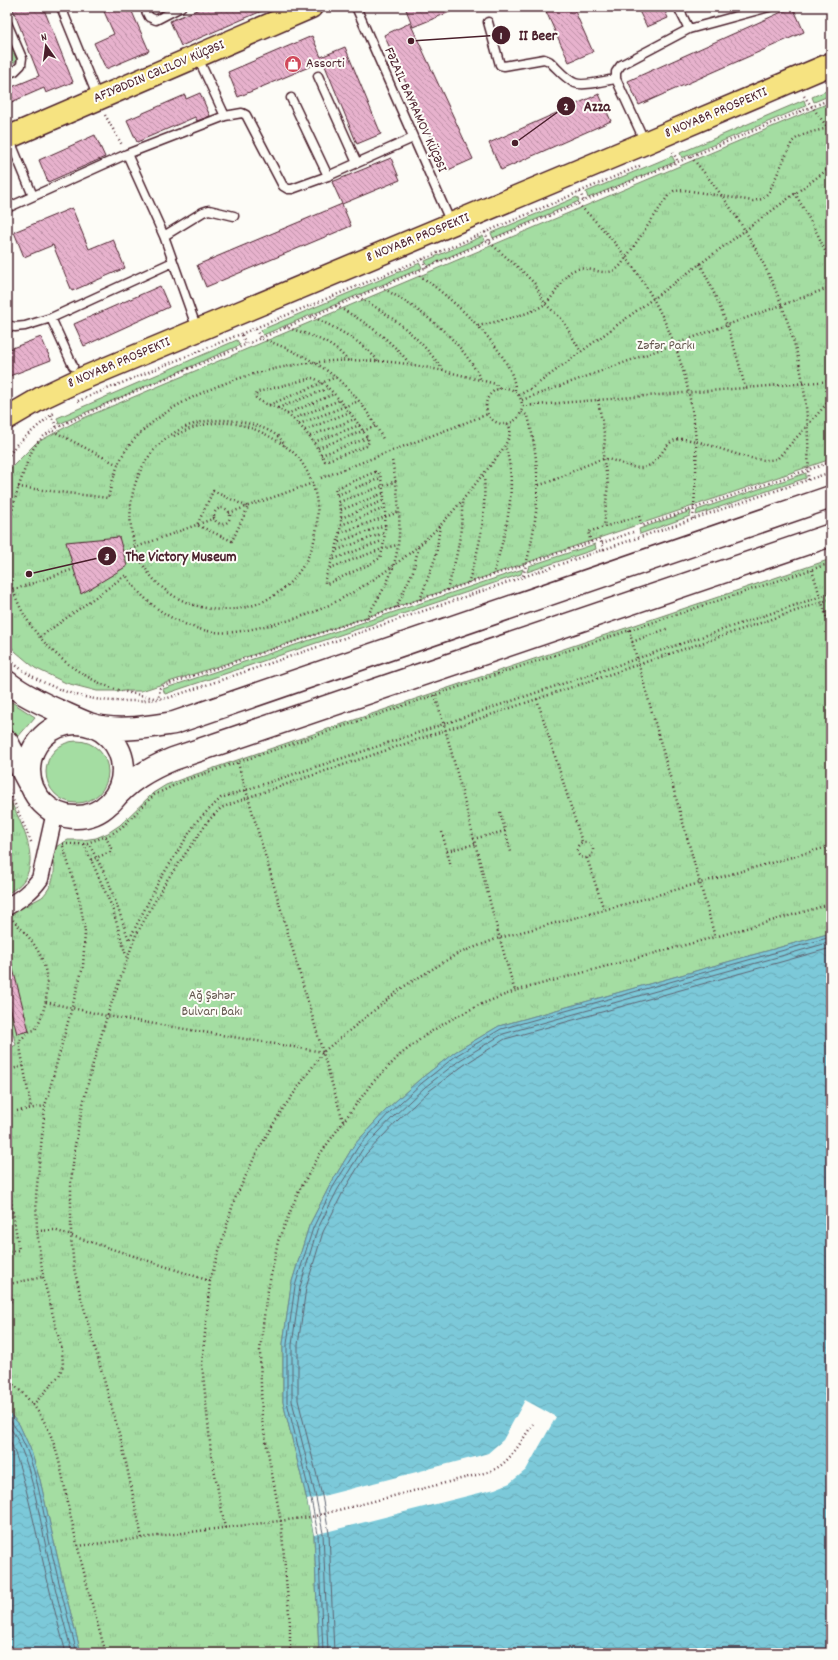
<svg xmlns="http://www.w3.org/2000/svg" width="838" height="1660" font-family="Dekko,sans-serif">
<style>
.grass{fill:#a4dda2;stroke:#777e66}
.forest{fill:url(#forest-crowns);stroke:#777e66}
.park{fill:url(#park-tufts);stroke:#777e66}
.water{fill:url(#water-waves);stroke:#678593}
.pier{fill:#fdfcf7}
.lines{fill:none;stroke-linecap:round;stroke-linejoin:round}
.shore{stroke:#5e6371;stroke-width:1}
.building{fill:url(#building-back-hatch);stroke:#4a1f2b}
.lane-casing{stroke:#4a1f2b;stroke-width:11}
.street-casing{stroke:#4a1f2b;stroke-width:19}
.secondary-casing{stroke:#4a1f2b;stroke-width:25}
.highway-casing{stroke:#4a1f2b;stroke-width:25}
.path{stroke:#4a1f2b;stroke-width:2.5;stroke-dasharray:1 3;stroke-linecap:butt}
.lane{stroke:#fdfcf7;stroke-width:8}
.street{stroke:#fdfcf7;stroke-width:16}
.secondary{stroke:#fdfcf7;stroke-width:22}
.highway{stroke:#f6e381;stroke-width:22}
.labels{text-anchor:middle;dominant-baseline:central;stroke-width:4;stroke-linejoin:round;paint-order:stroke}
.poi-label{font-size:14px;fill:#4a1f2b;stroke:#fdfcf7;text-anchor:start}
.street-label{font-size:14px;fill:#4a1f2b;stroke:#fdfcf7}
.park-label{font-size:14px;fill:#65584f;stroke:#fdfcf7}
.leader{fill:none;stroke:#4a1f2b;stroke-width:1.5}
.callout-dot{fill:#4a1f2b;stroke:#fdfcf7;stroke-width:1.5}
.mark-label{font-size:12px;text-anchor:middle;font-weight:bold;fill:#fff}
.callout-label{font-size:15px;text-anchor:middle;font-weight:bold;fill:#4a1f2b;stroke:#fdfcf7;stroke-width:4;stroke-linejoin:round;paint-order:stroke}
</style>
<defs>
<pattern id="forest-crowns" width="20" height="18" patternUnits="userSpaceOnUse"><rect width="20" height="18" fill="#a4dda2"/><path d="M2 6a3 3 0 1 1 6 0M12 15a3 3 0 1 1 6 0" fill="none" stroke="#8fbd8c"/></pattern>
<pattern id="park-tufts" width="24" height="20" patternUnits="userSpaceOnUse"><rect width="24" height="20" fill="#a4dda2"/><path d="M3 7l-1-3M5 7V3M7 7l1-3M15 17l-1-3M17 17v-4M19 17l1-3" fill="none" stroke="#8fbd8c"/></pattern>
<pattern id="water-waves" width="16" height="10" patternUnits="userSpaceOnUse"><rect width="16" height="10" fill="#7bc9d9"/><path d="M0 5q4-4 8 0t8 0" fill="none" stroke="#6cacba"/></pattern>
<pattern id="building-back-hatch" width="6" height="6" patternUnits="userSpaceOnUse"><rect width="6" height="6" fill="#e7b2cd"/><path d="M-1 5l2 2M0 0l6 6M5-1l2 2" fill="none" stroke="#bd90a7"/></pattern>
</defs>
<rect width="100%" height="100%" fill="#fdfcf7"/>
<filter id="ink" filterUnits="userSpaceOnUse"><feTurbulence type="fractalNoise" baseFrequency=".025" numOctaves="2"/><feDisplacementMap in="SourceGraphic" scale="8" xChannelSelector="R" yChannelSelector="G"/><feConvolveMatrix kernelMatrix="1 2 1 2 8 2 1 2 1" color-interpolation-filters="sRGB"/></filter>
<g filter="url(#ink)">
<path class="grass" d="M831,89V95L814,102L812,97Z
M804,100L806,106L682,158L680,153Z
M672,156L675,162L588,198L586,192Z
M577,197L579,201L493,238L491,233Z
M483,236L485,241L428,266L425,261Z
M420,263L422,268L263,335L261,330Z
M237,340L240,345L59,424L57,418Z
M806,473V478L696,515L697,510Z
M691,511L690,516L640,534L639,529Z
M595,544L596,549L527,572L529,566Z
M523,569L521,574L165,694L163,689Z
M7,699L35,717L17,738L7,722Z
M46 772a31 31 0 1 1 62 0a31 31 0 1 1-62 0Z"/>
<path class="forest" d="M7,37L17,61L7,66Z"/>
<path class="park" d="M831,102V459L305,638L141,691H97L66,683L35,668L16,652L7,642V472L36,443L79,420Z
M831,559V933L499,1026L455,1052L419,1080L387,1109L354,1145L330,1185L309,1226L291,1285L283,1344V1402L307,1500L314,1535L319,1653H81L66,1595L40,1480L30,1448L19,1424L7,1411V1049L16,1045L7,1011V916L42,897C56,883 56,867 52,849L68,840H83L96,838L108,833L120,825L153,793L166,785L182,779L433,693Z
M7,794C18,817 41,856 24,880C20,886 13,890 7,894Z"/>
<path class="water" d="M831,933V1653H319L314,1535L307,1500L283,1402V1344L291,1285L309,1226L330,1185L354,1145L387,1109L419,1080L455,1052L499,1026Z
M7,1411L19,1424L30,1448L40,1480L66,1595L81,1653H7Z"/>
<path class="pier" d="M525,1400L556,1417L526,1470L510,1483L495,1489L314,1535L307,1500L475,1457L488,1453L503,1440Z"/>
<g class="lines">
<path class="shore" d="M7,1417C35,1446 42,1509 51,1549C59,1584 68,1618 77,1653
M7,1424C29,1447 40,1520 47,1552C54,1586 63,1619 72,1653
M7,1433C23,1469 30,1506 39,1544C47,1580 56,1617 66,1653
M323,1653L318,1534L311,1499L287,1402V1344L295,1286L313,1228L333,1187L358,1147L390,1112L422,1083L457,1055L501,1029L831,937
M328,1653L323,1533L316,1498L292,1401V1345L300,1287L317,1230L338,1189L362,1150L394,1116L425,1087L460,1060L503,1034L831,942
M334,1653L329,1533L322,1496L298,1400V1345L306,1288L323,1232L343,1192L366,1154L398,1120L429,1091L464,1065L505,1039L831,948"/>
</g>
<path class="building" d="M12,7H43L73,82L46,93L44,88L7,104V89L39,76Z
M102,7H130L149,51L106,69L94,43L114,34Z
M204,7H271L181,46L170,21Z
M405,7H462L413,27Z
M544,7H573L593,52L569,62Z
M637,7H663L668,18L647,27Z
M793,7L804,32L639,105L628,81Z
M410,23L473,159L446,171L384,35Z
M312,36L321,57L345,47L381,134L357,144L323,61L238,97L228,72Z
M200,93L210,116L197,121L195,117L137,142L127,120L185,95L186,99Z
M599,94L611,121L501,170L489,143Z
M95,135L105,157L48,182L39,160Z
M391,158L400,180L342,204L332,182Z
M342,204L351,226L206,287L197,265Z
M72,208L89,249L113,239L125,268L72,291L53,245L24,257L14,232Z
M160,286L169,307L84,346L74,324Z
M41,337L51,360L7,377V350Z
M119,537L127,566L81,594L66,542Z
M7,961H11L29,1031L17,1034L7,995Z"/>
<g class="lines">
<g class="lane-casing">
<path id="lane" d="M61,7L98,98
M144,7L149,17L156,20L181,7
M356,7L451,223
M678,7L689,29
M488,22L500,65L504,66L544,59L549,61C557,68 565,79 575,83C584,87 606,80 616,79
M7,23L22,58L21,65L15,71L7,74
M197,56L225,116
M318,76L357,163
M291,98L328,176
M9,138L33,196
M645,142L616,79V72L621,65L689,29L769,7
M127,154L164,236L197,329
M7,208L127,154L225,116L242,113L246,115L283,186L288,189H292L328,176L413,138
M164,236L203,212L209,210L234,216
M51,318L73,366
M7,325L15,327L25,326L51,318L173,262"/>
</g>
<g class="street-casing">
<path id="street" d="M7,907C20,899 31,892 40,879L55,812"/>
</g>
<g class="secondary-casing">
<path id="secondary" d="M7,682C20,693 37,701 52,708C64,713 76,719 89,724C116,733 147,727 174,723L831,497
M29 770a47 47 0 1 1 94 0a47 47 0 1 1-94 0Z
M7,742L29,783
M111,802C128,781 149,769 173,759L831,535"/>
</g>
<g class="highway-casing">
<path id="highway" d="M7,138L311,7
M7,418L43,397L79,380L645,143L831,64"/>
</g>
<path class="path" d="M804,96L831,132
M105,115L122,145
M673,152L678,162
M691,157C747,221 789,299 803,383C808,415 809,447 808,480
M580,192L584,202
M795,193L818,235L831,264
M578,204C644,266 685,341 695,431C698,461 695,490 693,519
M485,232L489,242L521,270L535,284L545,304L562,319L581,352
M423,259L426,268
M700,264C721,304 735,344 745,388
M416,273C446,293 516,353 515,391
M381,287C421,310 460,337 481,380
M358,297C395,317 420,338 444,371
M336,306C365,321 390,339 410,364
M311,316C335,328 361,340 378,361
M478,326C497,321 531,315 545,304C555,296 564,275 572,271C588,262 606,282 621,265L668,196L674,191L685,190L753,201L762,199L769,192L792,142C801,133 817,131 829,128
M285,327C306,333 334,342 348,361
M256,329L260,338C319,359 354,382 383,439
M242,335L246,344
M312,378C328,380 361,426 369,441L367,446L325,461C313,440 300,421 279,409C271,405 263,404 256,398L255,396L258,392Z
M486 406a18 18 0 1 1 36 0a18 18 0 1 1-36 0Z
M519,395L532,388L831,167
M522,400L831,287
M598,400L605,438L603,458L608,482L604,527
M78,401L423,259L642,165
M269,405L336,377
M523,406L831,381
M278,408L327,389
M522,412L528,416C543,475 539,518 523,576
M287,414L334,394
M51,415L57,428
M293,419L340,400
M299,424L359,401
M305,430L350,412
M53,431L118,465
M174,436C213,416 242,419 279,442C287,447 295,453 300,460C334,508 317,575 264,601C245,610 222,612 201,607C90,579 116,406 236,421C251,423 280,431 285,446
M310,436L355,419
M314,442L360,425
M318,448L376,426
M321,455L368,438
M7,458L16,445L51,415L56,412
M375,472H378L380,475C386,497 388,536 380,558L372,563L327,584L325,583V579L336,550L341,525V510L335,489Z
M321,478L488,414
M539,485C556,481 575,469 592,463C596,461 600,459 604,459C618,459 635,473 648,466C661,461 664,440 680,439C704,438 756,468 778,458L831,399
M18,487L108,498C112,482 116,467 124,453C136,434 154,420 173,408C234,372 307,357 377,361C417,363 457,374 496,384L499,389
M213,491L248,507L232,541L197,525Z
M337,495L381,478
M339,502L396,481
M214 516a8 8 0 1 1 16 0a8 8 0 1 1-16 0Z
M341,510L384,493
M229,513L313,483
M341,518L385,500
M341,525L385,508
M340,533L399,512
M339,542L385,525
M591,542L588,532L639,516L642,526L831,462
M602,543L633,532
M337,550L384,533
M604,550L600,539L163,686L160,688L158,699C146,696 134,694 122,691C76,679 29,638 14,592C0,553 10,512 23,474C27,463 31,449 39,441C51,428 70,422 86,414C133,391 183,371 231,351C430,265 630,181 831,99
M123,552L215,518
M334,559L382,541
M330,568L382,549L397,545
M812,570L831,632
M493,575C505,535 519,487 505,446
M468,583C481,545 486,514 484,474
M13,590L74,569
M447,590C456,561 463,532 462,501
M420,600L436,556L440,525
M396,608L413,571L419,545
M366,618C376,601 389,583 394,564C404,530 398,494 392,460
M629,630L715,937
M40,637L126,575C145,605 178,627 214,632C231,634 249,630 265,626C280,623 295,619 309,614C349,598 391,570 424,541C445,522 463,500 480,478C489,467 508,446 510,433C511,430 509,426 508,424
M632,642L669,628
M7,658C39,686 85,703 128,701C141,701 154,699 168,698L831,472
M435,695C465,793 485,893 515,991
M537,699L582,842
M238,763L343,1121
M7,786L32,844
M500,812L511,852
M442,832L451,867
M473,839L505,831
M577 850a8 8 0 1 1 16 0a8 8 0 1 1-16 0Z
M87,843L110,835L122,827L154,795L183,781L435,695L831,563
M63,844H89L108,880L129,940L159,881L197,821L221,798L358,753L831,593
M84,844L112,907L127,959
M447,851L475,844
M587,858L604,910
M91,860L110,852L111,848L106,837
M13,920C20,928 29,936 35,946C52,972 50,1003 35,1030L30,1031L19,1041L31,1108
M46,1002L107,1016L323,1052
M7,1070L24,1066
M17,1111L45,1106
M7,1176L19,1250L7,1252
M37,1231L54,1230L210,1281
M7,1270L12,1301L7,1302
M9,1284L43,1277
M7,1380C24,1392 39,1410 48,1429C60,1455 64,1486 70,1514C81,1561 92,1607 106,1653
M33,1405L59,1376L63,1365L62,1350L43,1277L37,1231L36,1196L45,1106L83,967L85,932L80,902L63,846
M225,1528L211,1452L202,1364L210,1281L234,1201L258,1150L280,1113L323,1052L403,987L457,954L499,938L604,910L831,846
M142,1538L122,1444L80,1294L74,1268L71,1236V1182L75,1145L83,1104L92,1067L107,1016L135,937L165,883L209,820L221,808L249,797L831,599
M78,1546L311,1517L488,1472C510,1465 520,1442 533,1424
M290,1653V1625L281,1522L262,1420L260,1351L266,1300L278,1241L298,1193L320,1154L343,1122L372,1083L400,1055L427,1034L450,1020L479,1005L515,991L715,937L831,904"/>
<use href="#lane" class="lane"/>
<use href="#street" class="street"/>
<use href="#secondary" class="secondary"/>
<use href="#highway" class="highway"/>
</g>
</g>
<defs>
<g id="shop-disc" transform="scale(0.9)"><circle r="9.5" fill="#d1495b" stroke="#fdfcf7"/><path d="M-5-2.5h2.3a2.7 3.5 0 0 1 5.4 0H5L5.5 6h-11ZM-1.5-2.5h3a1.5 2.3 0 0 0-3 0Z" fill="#fff"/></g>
</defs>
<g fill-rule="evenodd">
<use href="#shop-disc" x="293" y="64"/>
</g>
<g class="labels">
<g class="poi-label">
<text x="306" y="64">Assorti</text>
</g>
<g class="street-label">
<text transform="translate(159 72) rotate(-23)">AFIYƏDDIN CƏLILOV KÜÇƏSI</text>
<text transform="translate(415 110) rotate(66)">FƏZAIL BAYRAMOV KÜÇƏSI</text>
<text transform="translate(716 113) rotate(-23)">8 NOYABR PROSPEKTI</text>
<text transform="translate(418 238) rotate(-22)">8 NOYABR PROSPEKTI</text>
<text transform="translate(119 363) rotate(-23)">8 NOYABR PROSPEKTI</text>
</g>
<g class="park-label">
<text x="666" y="346">Zəfər Parkı</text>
<text x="212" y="996">Ağ Şəhər<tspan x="212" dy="16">Bulvarı Bakı</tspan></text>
</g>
</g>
<path class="leader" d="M411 41L501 35M515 143L566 106M29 574L107 556"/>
<g class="callout-dot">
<circle cx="411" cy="41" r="4"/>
<circle cx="515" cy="143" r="4"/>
<circle cx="29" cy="574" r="4"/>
<circle cx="501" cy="35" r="10"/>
<circle cx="566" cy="106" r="10"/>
<circle cx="107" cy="556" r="10"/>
</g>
<g class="mark-label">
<text x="501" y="39">1</text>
<text x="566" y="110">2</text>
<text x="107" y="560">3</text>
</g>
<g class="callout-label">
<text x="538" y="40">II Beer</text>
<text x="597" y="111">Azza</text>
<text x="181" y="561">The Victory Museum</text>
</g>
<rect width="838" height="1660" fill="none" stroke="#fdfcf7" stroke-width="24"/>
<rect x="12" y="12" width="814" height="1636" fill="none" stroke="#4a1f2b" stroke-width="1.5" filter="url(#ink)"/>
<g transform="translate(46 46) rotate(346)" stroke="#fdfcf7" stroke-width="3" paint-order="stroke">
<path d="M0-3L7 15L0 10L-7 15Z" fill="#4a1f2b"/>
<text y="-6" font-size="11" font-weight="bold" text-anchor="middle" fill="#4a1f2b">N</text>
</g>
</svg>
